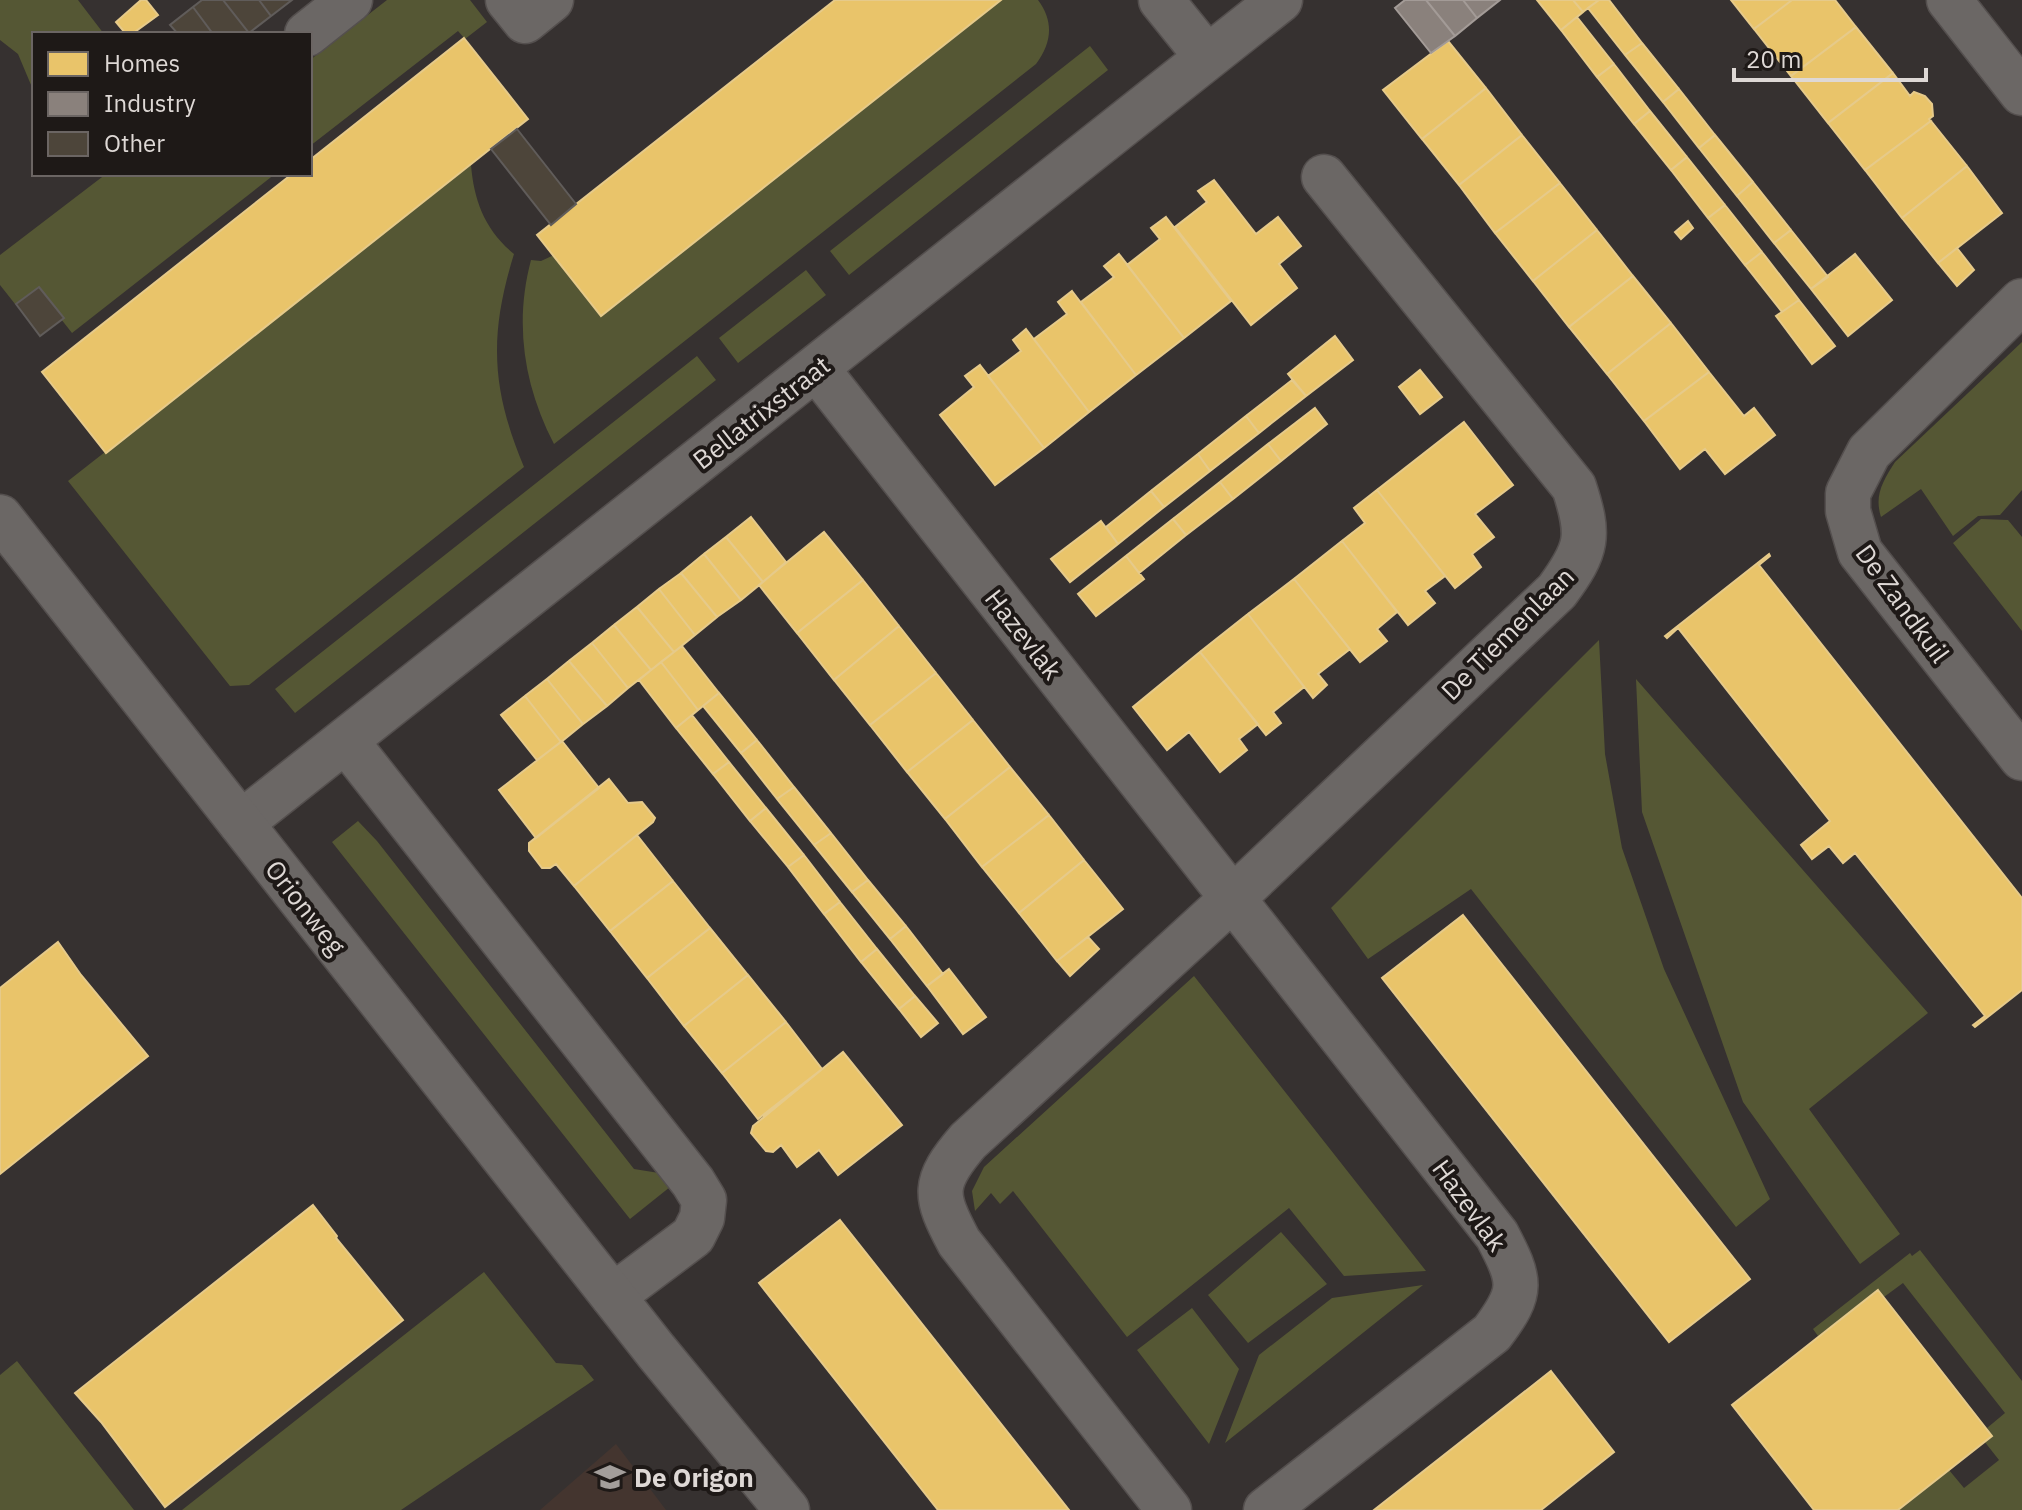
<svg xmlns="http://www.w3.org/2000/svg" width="2022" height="1510" font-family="'IBM Plex Sans',sans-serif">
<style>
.built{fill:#44352f}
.green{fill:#555734}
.homes{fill:#e9c46a;stroke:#e6ca8a;stroke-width:2}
.industry{fill:#8a817c;stroke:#a39b97;stroke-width:2}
.building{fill:#4d453a;stroke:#605c5a;stroke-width:2}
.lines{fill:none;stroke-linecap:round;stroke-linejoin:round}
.minor-casing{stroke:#544f4e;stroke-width:47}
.tertiary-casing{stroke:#544f4e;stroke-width:47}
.minor{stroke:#6b6765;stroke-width:44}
.tertiary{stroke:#6b6765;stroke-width:44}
.labels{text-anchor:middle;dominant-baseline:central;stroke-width:8;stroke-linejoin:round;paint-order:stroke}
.street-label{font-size:26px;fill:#ded8d5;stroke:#1e1917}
.poi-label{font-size:26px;font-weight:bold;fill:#ded8d5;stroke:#1e1917;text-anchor:start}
</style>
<rect width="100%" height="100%" fill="#363130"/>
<path class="built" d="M616,1444L666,1510H540Z"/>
<path class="green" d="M0,0H78L104,34H34V92L18,54L0,40Z
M387,0H470L487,22L465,39L458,31L310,146V60Z
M1001,0H1038C1054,21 1052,43 1036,64L554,444C524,386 514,324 531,260L541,261L554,255L601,316Z
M1090,46L1108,70L849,275L830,251Z
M471,165C474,201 485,230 514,254C489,335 491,388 524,467L249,685L230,686L68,481Z
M106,174H275L72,333L61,319L63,317L39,287L15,304L0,285V255Z
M806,270L826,295L738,363L719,338Z
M2022,342V490L2000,515L1978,516L1953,536L1921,489L1881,517C1874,495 1883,481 1895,462Z
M697,356L716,380L295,713L275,689Z
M1981,519L2008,520L2022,537V631L1953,543Z
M1599,640L1605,754L1622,848L1664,969L1770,1199L1736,1227L1471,889L1368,959L1331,908Z
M1636,679L1928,1013L1809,1109L1900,1234L1860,1264L1743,1102L1642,812Z
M358,821L377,841L634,1169L659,1173L670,1187L630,1219L332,842Z
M1194,976L1426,1271L1344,1276L1289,1208L1127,1337L1013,1191L1000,1204L991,1193L975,1211L972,1191L984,1167Z
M1281,1232L1327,1284L1248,1343L1208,1295Z
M1920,1250L2022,1381V1510H1898L1949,1470L1964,1488L1999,1460L1984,1441L1992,1436L1987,1428L2005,1413L1903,1283L1884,1297L1878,1290L1818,1336L1813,1329L1910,1253L1912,1256Z
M484,1272L556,1363L582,1365L594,1380L401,1510H182Z
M1423,1285L1225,1443L1259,1355L1332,1298Z
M1192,1308L1239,1369L1209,1444L1137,1350Z
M17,1361L134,1510H0V1375Z"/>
<path class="homes" d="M141,0H146L158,15L132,34H126L116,22Z
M835,0H1001L601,316L537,235Z
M1537,0H1573L1583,12L1561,30Z
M1573,0H1599L1583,12Z
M1599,0H1609L1642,43L1625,55L1588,8Z
M1731,0H1792L1754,29Z
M1792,0H1835L1856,27L1791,76L1754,29Z
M1577,17L1614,64L1597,77L1561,30Z
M1856,27L1893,73L1828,123L1791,76Z
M464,38L528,119L106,453L42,372L292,174H310V160Z
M1448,41L1486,88L1422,139L1383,90Z
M1642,43L1679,89L1663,102L1625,55Z
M1614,64L1650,111L1634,124L1597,77Z
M1893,73L1910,96L1914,92L1925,96L1932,104L1933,116L1929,119L1931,121L1865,170L1828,123Z
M1486,88L1522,135L1459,185L1422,139Z
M1679,89L1715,135L1699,148L1663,102Z
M1650,111L1687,157L1671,170L1634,124Z
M1931,121L1967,166L1902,218L1865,170Z
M1522,135L1560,183L1495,233L1459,185Z
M1715,135L1753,182L1737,196L1699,148Z
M1687,157L1725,205L1708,218L1671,170Z
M1967,166L2002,213L1938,263L1902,218Z
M1214,180L1256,234L1278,217L1301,246L1279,264L1297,288L1251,325L1175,227L1207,202L1198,191Z
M1753,182L1791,230L1774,243L1737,196Z
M1560,183L1597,230L1533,281L1495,233Z
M1725,205L1762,252L1745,265L1708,218Z
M1166,217L1231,301L1184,338L1127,265L1160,239L1151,228Z
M1688,221L1693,228L1681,239L1675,232Z
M1597,230L1633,276L1569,327L1533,281Z
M1791,230L1828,277L1811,289L1774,243Z
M1957,248L1974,270L1957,286L1938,263Z
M1762,252L1799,300L1782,312L1745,265Z
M1119,254L1184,338L1136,375L1081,302L1114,277L1104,266Z
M1855,254L1892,300L1848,336L1811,289Z
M1633,276L1671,323L1607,374L1569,327Z
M1072,291L1136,375L1089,412L1034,339L1067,314L1058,302Z
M1799,300L1835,346L1812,364L1776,316Z
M1671,323L1709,372L1644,421L1607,374Z
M1026,329L1089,412L1044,448L988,376L1021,351L1013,340Z
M1335,336L1353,360L1306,396L1288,374Z
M980,365L1044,448L995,485L940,415L974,387L965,376Z
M1420,370L1442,397L1420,414L1399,387Z
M1709,372L1744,416L1754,408L1775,435L1725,474L1705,449L1680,469L1644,421Z
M1292,380L1306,396L1259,433L1246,416Z
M1315,408L1327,424L1281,461L1268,444Z
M1246,416L1259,433L1210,471L1198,454Z
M1464,422L1513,485L1475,514L1494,537L1472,554L1481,567L1455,588L1377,490Z
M1268,444L1281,461L1233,499L1220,482Z
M1198,454L1210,471L1164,507L1151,491Z
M1220,482L1233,499L1186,535L1173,519Z
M1377,490L1445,576L1425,591L1435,603L1408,625L1342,541L1365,523L1354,508Z
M1151,491L1164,507L1118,544L1106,527Z
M751,517L786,562L763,582L726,537Z
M1173,519L1186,535L1139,573L1126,556Z
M1101,521L1118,544L1070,582L1051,559Z
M824,532L863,580L797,633L759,585Z
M726,537L763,582L741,600L704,554Z
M1342,541L1397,612L1377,629L1387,641L1360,662L1294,579Z
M704,554L741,600L717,617L681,573Z
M1769,554L1770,556L1759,565L2022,898V990L1975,1027L1973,1025L1985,1016L1855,853L1843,863L1829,846L1812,859L1801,845L1830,821L1678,628L1667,638L1665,636Z
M1126,556L1144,579L1096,616L1078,594Z
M681,573L717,617L695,635L659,589Z
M1294,579L1350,649L1318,674L1327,685L1313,698L1248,614Z
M863,580L899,626L834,680L797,633Z
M659,589L695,635L674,652L637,607Z
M637,607L674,652L651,670L614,625Z
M1248,614L1304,687L1273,712L1281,723L1266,735L1200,652Z
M614,625L651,670L628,688L592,643Z
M899,626L936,673L870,725L834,680Z
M592,643L628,688L607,706L569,661Z
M682,646L719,693L698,710L661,662Z
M1200,652L1258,724L1239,739L1247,750L1220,772L1189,732L1167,750L1133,707Z
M569,661L607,706L583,724L547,679Z
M661,662L698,710L676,728L639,680Z
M936,673L973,720L907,772L870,725Z
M547,679L583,724L561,742L525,696Z
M719,693L757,740L741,753L703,706Z
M525,696L561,742L537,760L501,715Z
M692,715L729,762L713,774L676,728Z
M973,720L1010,767L945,819L907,772Z
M757,740L794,787L777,799L741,753Z
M562,741L599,788L536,838L499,790Z
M729,762L766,808L750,821L713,774Z
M1010,767L1049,815L982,867L945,819Z
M609,779L628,803L642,802L655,818L653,822L574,886L556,864L550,868H542L529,851V843Z
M794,787L831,833L814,845L777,799Z
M766,808L804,855L788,867L750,821Z
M1049,815L1084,860L1019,913L982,867Z
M831,833L868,880L852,892L814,845Z
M637,835L673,881L610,931L574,886Z
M804,855L840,902L824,914L788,867Z
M1084,860L1123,909L1057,961L1019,913Z
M868,880L906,926L890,939L852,892Z
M673,881L710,928L647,978L610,931Z
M840,902L877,949L861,962L824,914Z
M1463,915L1750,1279L1669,1342L1382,978Z
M906,926L943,974L927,986L890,939Z
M710,928L748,975L684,1026L647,978Z
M1088,937L1099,949L1070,976L1057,961Z
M58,942L81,975L148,1056L0,1174V988Z
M877,949L915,996L899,1009L861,962Z
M949,969L986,1017L963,1034L927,986Z
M748,975L786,1022L722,1073L684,1026Z
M915,996L938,1023L921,1037L899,1009Z
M786,1022L822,1069L758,1119L722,1073Z
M843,1052L902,1125L838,1175L819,1150L797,1167L781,1145L773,1152L766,1151L751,1133L753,1126Z
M313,1205L337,1236L336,1238L403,1320L165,1507L101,1422L75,1393Z
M840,1220L1069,1510H938L759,1283Z
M1878,1290L1992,1436L1898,1510H1814L1732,1405Z
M1551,1371L1614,1452L1541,1510H1374Z"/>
<path class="industry" d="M1405,0H1426L1455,36L1431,53L1395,8Z
M1426,0H1463L1477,18L1455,36Z
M1463,0H1500L1477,18Z"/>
<path class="building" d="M202,0H223L249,33L213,34L193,7Z
M223,0H259L271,16L249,33Z
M259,0H292L271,16Z
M193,7L213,34H178L170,25Z
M517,129L576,204L551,225L491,149Z
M39,287L64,318L40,336L16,304Z"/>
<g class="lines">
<g class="minor-casing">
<path id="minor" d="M508,0L525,21L551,0
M1161,0L1207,57
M1949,0L2022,93
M307,34L350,0
M2022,301L1869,452L1848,493V511L1860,552L2022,758
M817,369L1497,1235C1521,1281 1524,1291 1492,1333L1266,1510
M346,741L693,1182L704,1200L702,1218L693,1236L613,1296
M241,823L1280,0
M1169,1510L959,1242C934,1195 932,1183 968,1141L1232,899L1557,591C1588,549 1590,536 1574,487L1324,177"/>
</g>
<g class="tertiary-casing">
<path id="tertiary" d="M0,517L656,1351L787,1510"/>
</g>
<use href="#minor" class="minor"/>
<use href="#tertiary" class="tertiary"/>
</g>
<defs>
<g id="school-bare" transform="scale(2.4)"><path d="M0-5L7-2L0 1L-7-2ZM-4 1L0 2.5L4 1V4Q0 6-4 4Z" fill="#a39e9b" stroke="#1e1917" stroke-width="2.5" paint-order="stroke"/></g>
</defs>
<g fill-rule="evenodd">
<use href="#school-bare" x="610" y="1477"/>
</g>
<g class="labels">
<g class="street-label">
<text transform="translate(761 412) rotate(-38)">Bellatrixstraat</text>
<text transform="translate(1903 603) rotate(54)">De Zandkuil</text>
<text transform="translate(1507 633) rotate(-45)">De Tiemenlaan</text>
<text transform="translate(1024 634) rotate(52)">Hazevlak</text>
<text transform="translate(306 907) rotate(52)">Orionweg</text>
<text transform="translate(1470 1205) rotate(54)">Hazevlak</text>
</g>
<g class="poi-label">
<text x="634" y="1477">De Origon</text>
</g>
</g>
<rect x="32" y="32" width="280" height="144" fill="#1e1917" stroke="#6b6563" stroke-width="2"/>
<rect x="48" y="52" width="40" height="24" fill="#e9c46a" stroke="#6b6563" stroke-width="2"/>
<text x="104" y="72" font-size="24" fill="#ded8d5">Homes</text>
<rect x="48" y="92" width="40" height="24" fill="#8a817c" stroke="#6b6563" stroke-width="2"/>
<text x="104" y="112" font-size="24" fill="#ded8d5">Industry</text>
<rect x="48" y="132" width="40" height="24" fill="#4d453a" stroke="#6b6563" stroke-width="2"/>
<text x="104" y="152" font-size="24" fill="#ded8d5">Other</text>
<path d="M1734 68v12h192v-12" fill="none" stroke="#ded8d5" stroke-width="4"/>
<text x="1746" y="68" font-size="24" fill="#ded8d5" stroke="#1e1917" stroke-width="6" paint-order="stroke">20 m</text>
</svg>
